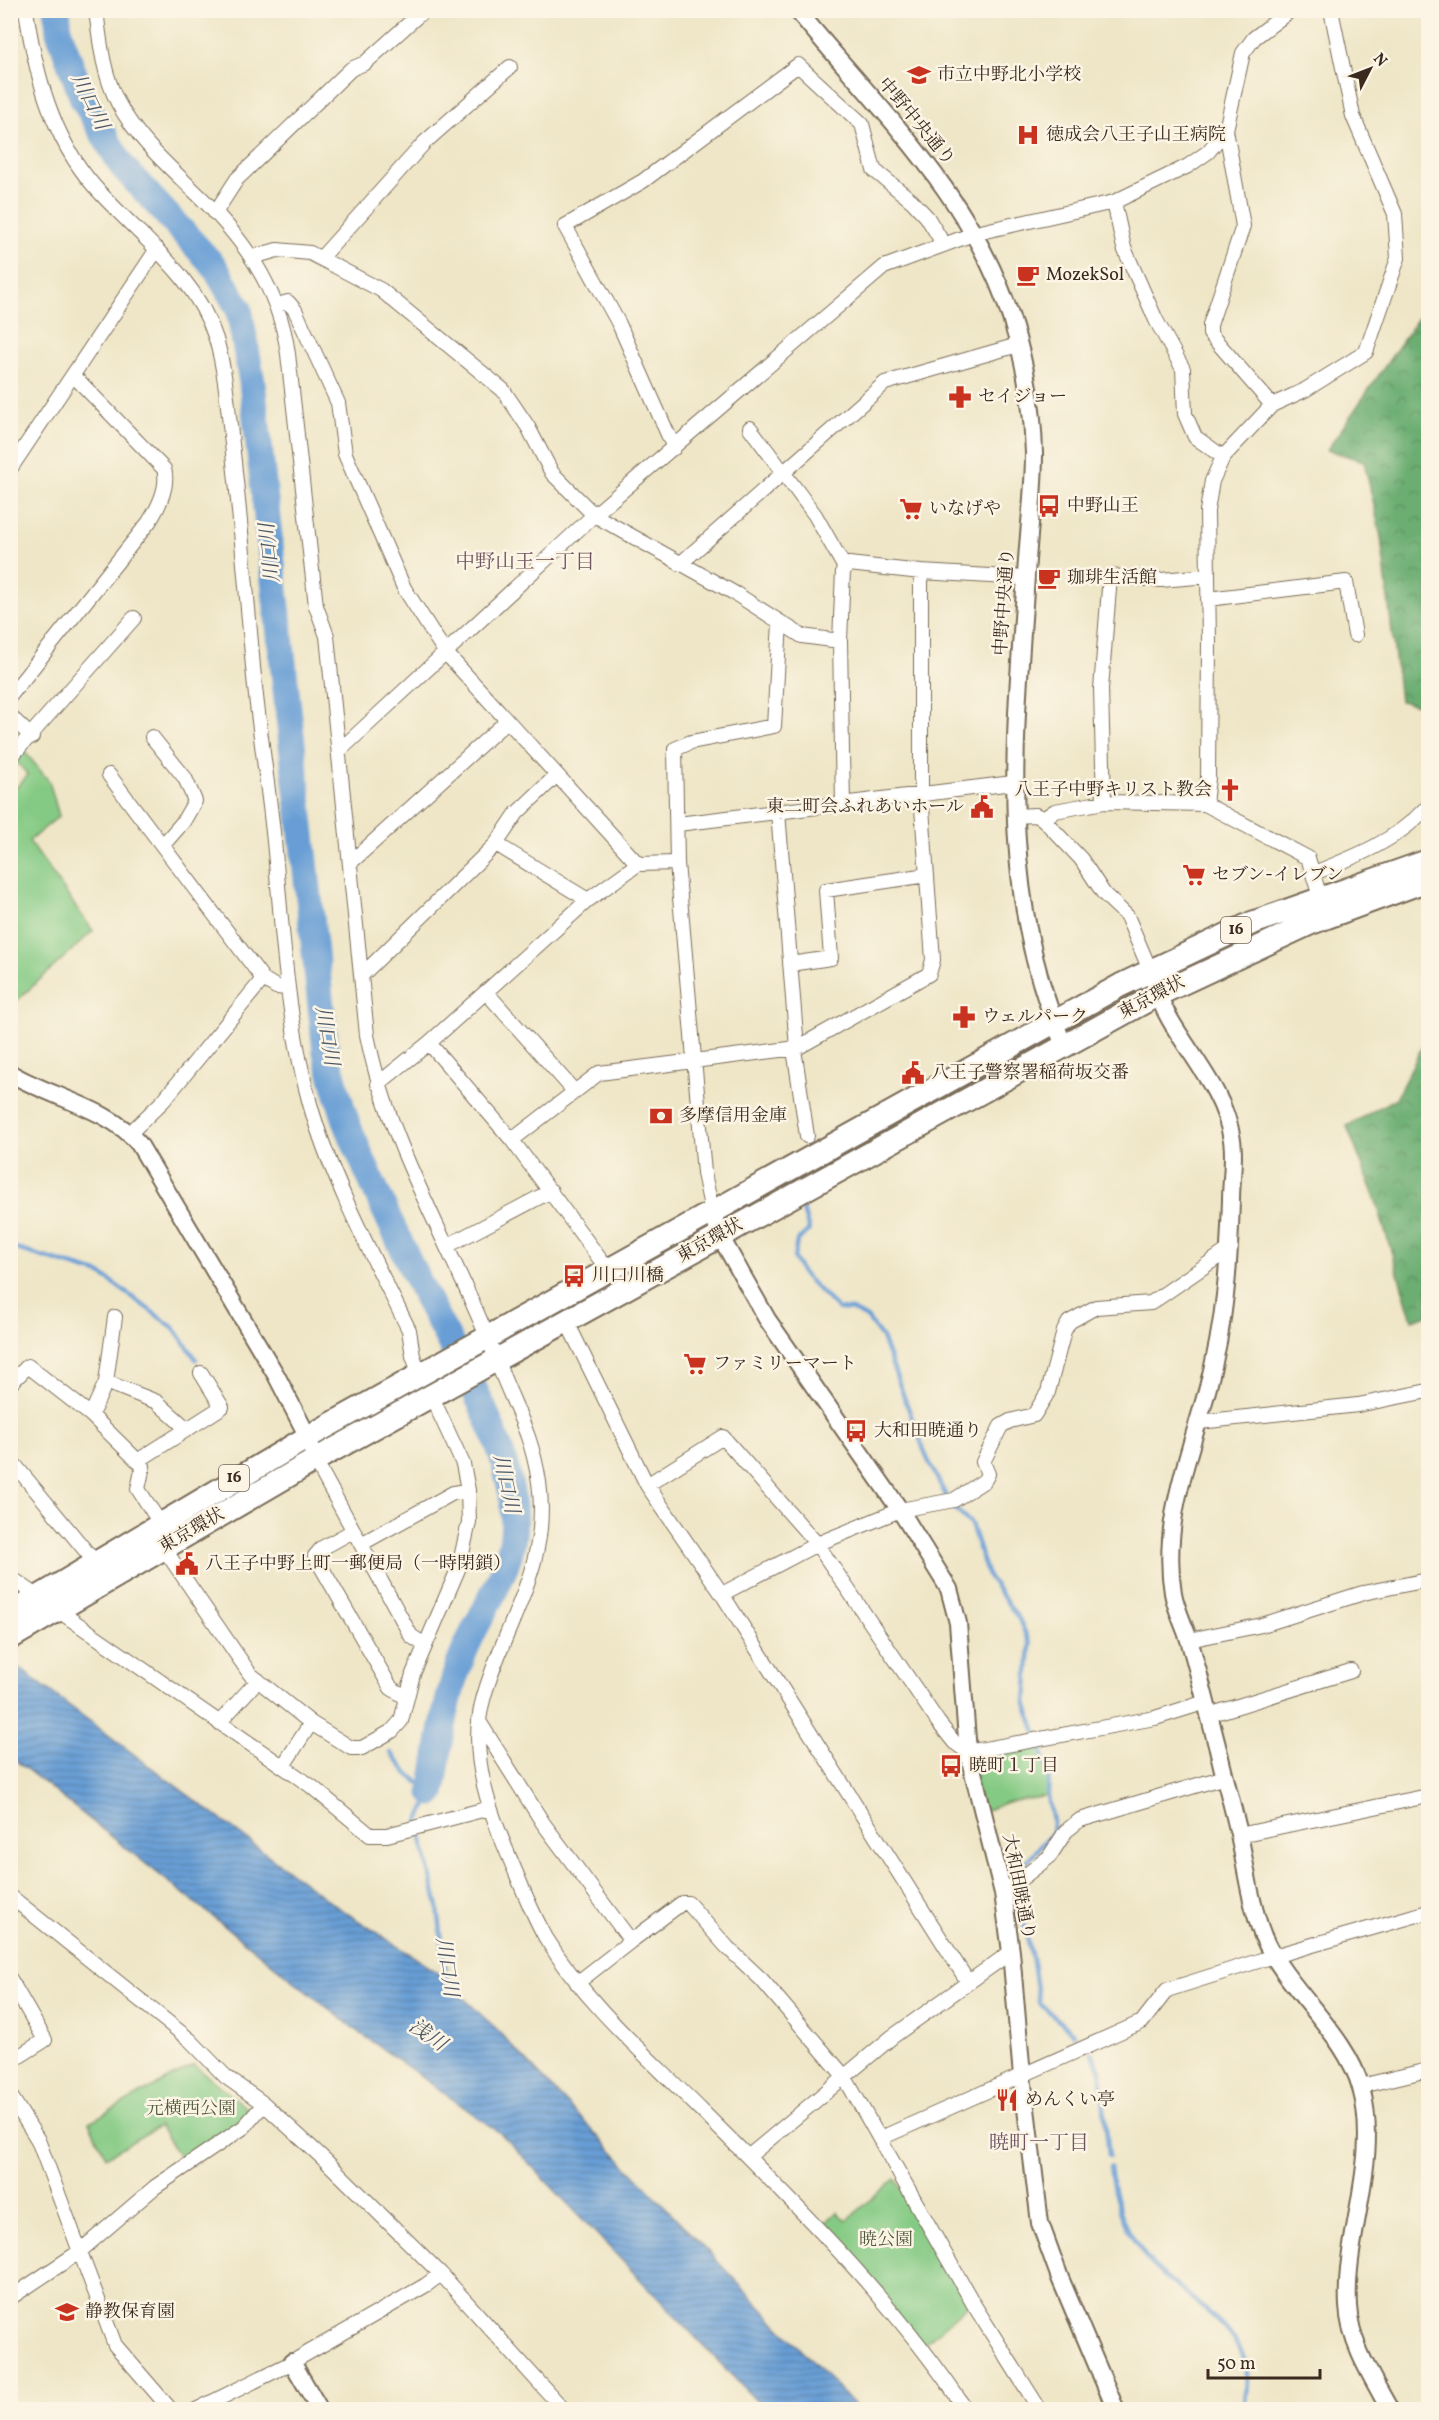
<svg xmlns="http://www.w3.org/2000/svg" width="1439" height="2420" font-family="Vollkorn,'Noto Serif JP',serif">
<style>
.forest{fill:url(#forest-crowns);stroke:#546c48;stroke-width:1.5}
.park{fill:#85ca84;stroke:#607a51;stroke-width:1.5}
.water{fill:url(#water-rules);stroke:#51647a;stroke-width:1.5}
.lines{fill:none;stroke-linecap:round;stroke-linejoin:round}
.stream{stroke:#679ed5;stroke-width:4.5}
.river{stroke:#679ed5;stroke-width:27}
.minor-casing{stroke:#7a6c59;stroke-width:16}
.tertiary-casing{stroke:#7a6c59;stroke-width:20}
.trunk-casing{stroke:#7a6c59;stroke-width:26}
.minor{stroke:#fff;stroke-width:14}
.tertiary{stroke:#fff;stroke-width:16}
.trunk{stroke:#fff;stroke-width:22}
.labels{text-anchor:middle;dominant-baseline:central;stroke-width:5;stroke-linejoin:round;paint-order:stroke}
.shield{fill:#fcf5e5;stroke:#75675a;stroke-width:1.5}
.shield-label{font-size:16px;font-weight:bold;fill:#3b2a1e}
.poi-label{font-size:18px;fill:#3b2a1e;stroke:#fcf5e5;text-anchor:start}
.street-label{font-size:18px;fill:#3b2a1e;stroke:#fcf5e5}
.park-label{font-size:18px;fill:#515a3d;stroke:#fcf5e5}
.water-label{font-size:20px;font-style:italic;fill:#4d5867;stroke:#fcf5e5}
.neighbourhood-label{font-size:20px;fill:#705661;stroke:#fcf5e5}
</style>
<defs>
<pattern id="forest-crowns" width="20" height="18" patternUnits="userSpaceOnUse" patternTransform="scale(1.5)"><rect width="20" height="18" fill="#6cae72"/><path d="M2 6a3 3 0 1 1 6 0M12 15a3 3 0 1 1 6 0" fill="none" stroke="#5a8e5d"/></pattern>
<pattern id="water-rules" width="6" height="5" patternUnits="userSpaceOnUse" patternTransform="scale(1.5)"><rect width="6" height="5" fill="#679ed5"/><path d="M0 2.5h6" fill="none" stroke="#5681ac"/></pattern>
</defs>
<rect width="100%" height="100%" fill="#fcf5e5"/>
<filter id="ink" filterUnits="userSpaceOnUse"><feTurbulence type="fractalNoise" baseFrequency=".0167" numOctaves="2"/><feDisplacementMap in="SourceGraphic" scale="12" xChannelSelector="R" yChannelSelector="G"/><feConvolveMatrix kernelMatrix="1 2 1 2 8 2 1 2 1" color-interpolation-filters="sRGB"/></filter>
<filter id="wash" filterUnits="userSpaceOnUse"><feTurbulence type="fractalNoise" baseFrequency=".008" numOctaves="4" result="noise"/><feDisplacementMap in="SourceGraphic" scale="24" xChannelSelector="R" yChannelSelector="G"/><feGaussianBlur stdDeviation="1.35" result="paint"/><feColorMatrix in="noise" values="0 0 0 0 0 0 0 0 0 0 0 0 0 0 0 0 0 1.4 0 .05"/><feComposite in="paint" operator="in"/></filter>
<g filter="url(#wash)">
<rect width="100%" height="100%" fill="#efe6c7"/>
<path class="forest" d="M1428,304V707L1400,701L1381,537L1364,461L1327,450Z
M1428,1035V1315L1412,1320L1377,1204L1347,1126L1396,1098Z"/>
<path class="park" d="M24,751L49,781L59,816L29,841L93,931L11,1006L10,794L28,775L15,760Z
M1039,1740L1049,1774L1048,1796L1007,1802L982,1812L968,1752Z
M194,2065L249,2110L236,2125L180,2158L159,2126L106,2157L89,2122Z
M895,2179L970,2303L923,2345L822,2226L837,2212L846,2221Z"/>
<path class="water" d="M10,1661L333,1904L436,1971L493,2026L858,2409H764L501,2134L352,2027L11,1757Z"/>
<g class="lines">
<path class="stream" d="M802,1206L809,1230L797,1241L794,1258L802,1273L838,1309L852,1310L867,1318L882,1338L927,1458L946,1496
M10,1247L101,1274L174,1328L196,1359
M951,1505L971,1524L988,1576L1019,1619L1030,1644L1026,1703L1036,1732
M1041,1748L1049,1774L1048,1796L1053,1822L1052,1833L1013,1877L1033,1962L1039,2003L1074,2034
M391,1753L408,1774L432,1793L418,1822L438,1907L447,1984
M1092,2053L1100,2069L1109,2156
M1110,2167C1114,2203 1127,2236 1151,2263C1180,2295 1243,2325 1247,2373C1248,2384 1245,2398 1244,2410"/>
<path class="river" d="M57,10L59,32L83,99L122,166L214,266L239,309L252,382L326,1052C333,1076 339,1102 348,1126C370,1181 397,1237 423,1291C457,1360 521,1456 513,1535C509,1574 479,1616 464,1652C445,1696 440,1746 432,1793"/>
</g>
</g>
<g filter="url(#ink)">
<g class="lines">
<g class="minor-casing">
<path id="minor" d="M26,10C35,72 52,138 94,186C138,236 195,273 216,339C226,373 228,409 232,444C240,514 246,585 252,655C257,721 269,786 275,852C283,936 287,1021 310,1104C331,1179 374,1259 409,1330L413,1356L420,1375
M96,10C100,42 103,74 118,103C137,138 164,162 192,189C241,235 279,286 288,354L316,606L327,636L367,1035C391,1155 458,1255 500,1369C516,1410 532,1435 539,1482C551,1565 506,1620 484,1696C466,1757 492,1817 516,1873C525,1895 534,1917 546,1938C587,2005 646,2055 701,2110C794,2203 893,2299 966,2410
M1226,130L1243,226L1210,325V334L1272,405
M1114,202L1124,248L1156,320L1183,369L1185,414L1195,437L1223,457
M215,213L237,179L351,69L365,63L424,10
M253,257L277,250L310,253L381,290L503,390L528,427L552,473L594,515L736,594L802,636L840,641
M322,257L424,143L510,67
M277,305L288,302L295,310L338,403L345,454L404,588L445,652L638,864
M750,428L815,515L845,568
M674,448L619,324L565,226L643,181L798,65L862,124L874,170L912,201L927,217L944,245
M10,469L157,249
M680,564L885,383L1018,345
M1208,599L1346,582L1355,635
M10,696L149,522C158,508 169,486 164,469L73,375
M10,716L32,737
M152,737L185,778L195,801L183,822L163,845
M339,751L594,515L884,267L976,233L1114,202L1188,166L1208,152L1226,130L1243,53L1254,38L1291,10
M10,758L134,618
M109,775L263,979L276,987L287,988
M1104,802L1101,689L1110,576L1161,580L1208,576
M843,804L840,641L843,571L849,564L921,572L1026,578
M1205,804L1208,778L1209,642L1207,511L1212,481L1223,457L1272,405L1305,390L1366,352L1398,258L1395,214L1353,116L1331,10
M778,812L797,1048
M1015,816L1036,815L1043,819L1055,811L1104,802L1205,804L1308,858L1321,900
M1043,819L1081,859L1104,894L1127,916L1150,970
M678,824L1013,783
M496,844L588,900
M350,863L507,721
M1314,873C1352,858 1396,841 1424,810
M790,964L831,958L826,890L927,875
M363,974L496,844L517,813L557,775
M486,992L575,1092
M429,1043L588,900L638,864L677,863
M794,1049L807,1136
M378,1084L429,1043L512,1140L608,1270
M130,1133L163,1101L263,979
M512,1140L599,1073L797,1048L929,974L933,960L921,794V572
M712,1212L704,1173L677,863L675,749L691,742L774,726L780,622
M447,1246L551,1191
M566,1320L647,1485L722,1594L968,1982
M106,1382L157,1402L187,1429
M10,1384L28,1366L91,1415L143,1466L138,1489L160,1523
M91,1415L106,1382L115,1317
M1199,1422L1358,1405L1428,1391
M10,1459L99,1567
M139,1460L222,1407L201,1373
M315,1460L411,1636L425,1645
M647,1485L723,1437L817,1544L938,1722L954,1742L968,1752L1155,1718L1206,1702
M353,1531L322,1548L315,1556L391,1688L407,1698
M361,1544L453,1493L468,1490
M159,1546L163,1547L250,1674L311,1723L351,1748H362L392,1731L401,1721L413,1674L459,1567L469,1522L468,1490L463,1464L431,1395
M10,1577L311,1786L370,1835H387L490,1808
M722,1594L817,1544L900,1510L954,1500L984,1481L988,1474L983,1462L1001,1426L1010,1421L1034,1415L1048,1392L1064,1331L1069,1322L1096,1307L1151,1303L1231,1248
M1189,1640L1262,1625L1363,1593L1428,1580
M1209,1715L1351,1671
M219,1723L258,1680
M480,1723L543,1823L631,1941L682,1903H688L727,1947L762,1980L844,2076L974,2305L1040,2410
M283,1766L311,1723
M1239,1835L1428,1796
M1003,1893L1049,1857L1066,1831L1080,1820L1225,1777
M10,1896L190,2040L226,2077L264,2104L326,2161L441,2274L564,2410
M10,1979L45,2040L10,2062
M577,1983L631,1941
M1361,2086L1428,2070
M10,2095L38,2140L115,2345L171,2410
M881,2138L1142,2022L1167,1990L1274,1956L1428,1912
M748,2157L892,2037L1011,1952
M10,2298L79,2252L155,2187L244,2127L264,2104
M196,2410L287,2365L426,2285L441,2274"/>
</g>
<g class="tertiary-casing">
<path id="tertiary" d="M797,10C877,108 974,197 1012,321C1025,362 1033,410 1034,453C1034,494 1028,536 1026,576C1015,737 997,894 1064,1045
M1155,985C1170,1038 1223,1079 1232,1140C1235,1159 1231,1180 1231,1200C1229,1267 1225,1322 1208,1387C1190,1455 1161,1522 1173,1593C1176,1610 1185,1627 1190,1643C1201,1680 1209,1716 1219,1753C1225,1780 1233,1807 1239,1834C1246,1868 1250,1903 1263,1936C1285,1988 1347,2034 1361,2088C1381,2161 1344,2233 1348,2306C1350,2344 1372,2377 1390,2410
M10,1073C49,1097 110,1108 139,1144L276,1375L308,1437L315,1460
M712,1212L720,1236L767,1319L900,1510L949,1589L958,1623L968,1752L1003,1893L1011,1952L1022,2076L1040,2223L1060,2278L1116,2410
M292,2362L320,2410"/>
</g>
<g class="trunk-casing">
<path id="trunk" d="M10,1614L308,1437L1121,985L1252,923L1428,861
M10,1638L315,1460L1157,995L1311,923L1428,880"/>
</g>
<use href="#minor" class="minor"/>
<use href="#tertiary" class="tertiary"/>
<use href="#trunk" class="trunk"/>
</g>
</g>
<defs>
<g id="school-bare" transform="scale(1.8)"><path d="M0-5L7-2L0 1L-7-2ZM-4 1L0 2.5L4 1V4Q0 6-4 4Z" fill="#c8321e" stroke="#fcf5e5" stroke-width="2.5" paint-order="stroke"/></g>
<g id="hospital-bare" transform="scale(1.8)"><path d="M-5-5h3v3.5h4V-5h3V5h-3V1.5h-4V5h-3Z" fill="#c8321e" stroke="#fcf5e5" stroke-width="2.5" paint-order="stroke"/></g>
<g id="cafe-bare" transform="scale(1.8)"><path d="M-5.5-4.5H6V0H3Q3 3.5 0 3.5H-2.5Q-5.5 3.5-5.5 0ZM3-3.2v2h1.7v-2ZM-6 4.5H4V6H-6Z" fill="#c8321e" stroke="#fcf5e5" stroke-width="2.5" paint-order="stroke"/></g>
<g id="pharmacy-bare" transform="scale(1.8)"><path d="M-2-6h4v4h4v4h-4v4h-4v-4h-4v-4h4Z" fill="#c8321e" stroke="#fcf5e5" stroke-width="2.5" paint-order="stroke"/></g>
<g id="bus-bare" transform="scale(1.8)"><path d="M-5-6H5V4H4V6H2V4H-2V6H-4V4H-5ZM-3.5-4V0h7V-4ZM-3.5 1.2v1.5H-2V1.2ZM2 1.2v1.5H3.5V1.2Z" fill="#c8321e" stroke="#fcf5e5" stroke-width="2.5" paint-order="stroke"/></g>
<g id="supermarket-bare" transform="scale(1.8)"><path d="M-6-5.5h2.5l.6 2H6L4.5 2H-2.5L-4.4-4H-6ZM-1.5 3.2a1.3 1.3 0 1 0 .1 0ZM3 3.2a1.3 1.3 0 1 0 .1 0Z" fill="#c8321e" stroke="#fcf5e5" stroke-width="2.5" paint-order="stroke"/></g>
<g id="church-bare" transform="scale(1.8)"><path d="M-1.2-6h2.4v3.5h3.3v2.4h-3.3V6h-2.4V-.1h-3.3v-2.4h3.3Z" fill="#c8321e" stroke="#fcf5e5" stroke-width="2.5" paint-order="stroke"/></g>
<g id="civic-bare" transform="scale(1.8)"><path d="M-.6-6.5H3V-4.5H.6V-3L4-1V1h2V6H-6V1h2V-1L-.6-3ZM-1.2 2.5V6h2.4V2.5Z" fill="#c8321e" stroke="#fcf5e5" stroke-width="2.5" paint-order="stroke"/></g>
<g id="bank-bare" transform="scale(1.8)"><path d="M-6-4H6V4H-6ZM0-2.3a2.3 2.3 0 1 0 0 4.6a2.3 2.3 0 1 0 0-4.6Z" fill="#c8321e" stroke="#fcf5e5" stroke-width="2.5" paint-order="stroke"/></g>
<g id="restaurant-bare" transform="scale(1.8)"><path d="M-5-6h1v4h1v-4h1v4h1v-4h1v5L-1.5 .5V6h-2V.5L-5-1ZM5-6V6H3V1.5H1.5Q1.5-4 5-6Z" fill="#c8321e" stroke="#fcf5e5" stroke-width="2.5" paint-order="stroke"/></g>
</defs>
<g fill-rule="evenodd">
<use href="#school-bare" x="919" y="75"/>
<use href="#hospital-bare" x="1028" y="135"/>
<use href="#cafe-bare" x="1028" y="275"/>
<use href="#pharmacy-bare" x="960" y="397"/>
<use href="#bus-bare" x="1049" y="506"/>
<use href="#supermarket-bare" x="911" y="509"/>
<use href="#cafe-bare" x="1049" y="578"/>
<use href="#church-bare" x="1230" y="790"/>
<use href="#civic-bare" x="982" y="807"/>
<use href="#supermarket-bare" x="1194" y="875"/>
<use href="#pharmacy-bare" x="964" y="1017"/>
<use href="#civic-bare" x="913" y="1073"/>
<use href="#bank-bare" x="661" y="1116"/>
<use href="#bus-bare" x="574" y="1276"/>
<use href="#supermarket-bare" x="695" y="1364"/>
<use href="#bus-bare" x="856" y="1431"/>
<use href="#civic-bare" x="187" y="1564"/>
<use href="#bus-bare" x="951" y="1766"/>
<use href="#restaurant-bare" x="1007" y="2100"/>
<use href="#school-bare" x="67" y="2312"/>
</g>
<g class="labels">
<g class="shield">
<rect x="1221" y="917" width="30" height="26" rx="4.5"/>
<rect x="219" y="1465" width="30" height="26" rx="4.5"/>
</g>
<g class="shield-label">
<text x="1236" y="930">16</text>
<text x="234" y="1478">16</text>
</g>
<g class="poi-label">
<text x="937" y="75">市立中野北小学校</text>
<text x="1046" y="135">徳成会八王子山王病院</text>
<text x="1046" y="275">MozekSol</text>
<text x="978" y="397">セイジョー</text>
<text x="1067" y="506">中野山王</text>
<text x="929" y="509">いなげや</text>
<text x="1067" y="578">珈琲生活館</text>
<text x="1212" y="790" text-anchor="end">八王子中野キリスト教会</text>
<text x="964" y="807" text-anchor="end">東二町会ふれあいホール</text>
<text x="1212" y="875">セブン-イレブン</text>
<text x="982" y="1017">ウェルパーク</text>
<text x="931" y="1073">八王子警察署稲荷坂交番</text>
<text x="679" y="1116">多摩信用金庫</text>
<text x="592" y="1276">川口川橋</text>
<text x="713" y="1364">ファミリーマート</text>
<text x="874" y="1431">大和田暁通り</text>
<text x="205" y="1564">八王子中野上町一郵便局（一時閉鎖）</text>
<text x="969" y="1766">暁町１丁目</text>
<text x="1025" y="2100">めんくい亭</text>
<text x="85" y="2312">静教保育園</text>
</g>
<g class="street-label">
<text transform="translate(916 122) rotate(50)">中野中央通り</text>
<text transform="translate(1005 602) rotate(-86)">中野中央通り</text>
<text transform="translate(1152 998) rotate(-28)">東京環状</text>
<text transform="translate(710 1241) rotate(-29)">東京環状</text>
<text transform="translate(192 1531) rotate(-30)">東京環状</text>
<text transform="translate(1018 1887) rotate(79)">大和田暁通り</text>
</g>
<g class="park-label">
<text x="191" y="2109">元横西公園</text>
<text x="886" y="2240">暁公園</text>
</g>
<g class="water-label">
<text transform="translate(89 102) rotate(64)">川口川</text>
<text transform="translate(271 553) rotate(-96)">川口川</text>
<text transform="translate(326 1036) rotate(81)">川口川</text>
<text transform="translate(505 1484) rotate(78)">川口川</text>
<text transform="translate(446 1967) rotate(82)">川口川</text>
<text transform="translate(427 2036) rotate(35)">浅川</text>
</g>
<g class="neighbourhood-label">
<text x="525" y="563">中野山王一丁目</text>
<text x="1039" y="2144">暁町一丁目</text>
</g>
</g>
<rect width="1439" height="2420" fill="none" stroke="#fcf5e5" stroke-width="36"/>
<g transform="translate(1370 69) rotate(48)" stroke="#fcf5e5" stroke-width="4.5" paint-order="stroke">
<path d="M0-4.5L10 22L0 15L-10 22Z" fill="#3b2a1e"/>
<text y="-9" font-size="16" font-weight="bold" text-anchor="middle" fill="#3b2a1e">N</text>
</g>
<path d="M1208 2369v9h112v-9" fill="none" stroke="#3b2a1e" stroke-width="3"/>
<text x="1217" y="2369" font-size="18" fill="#3b2a1e" stroke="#fcf5e5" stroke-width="4.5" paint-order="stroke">50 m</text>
</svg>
